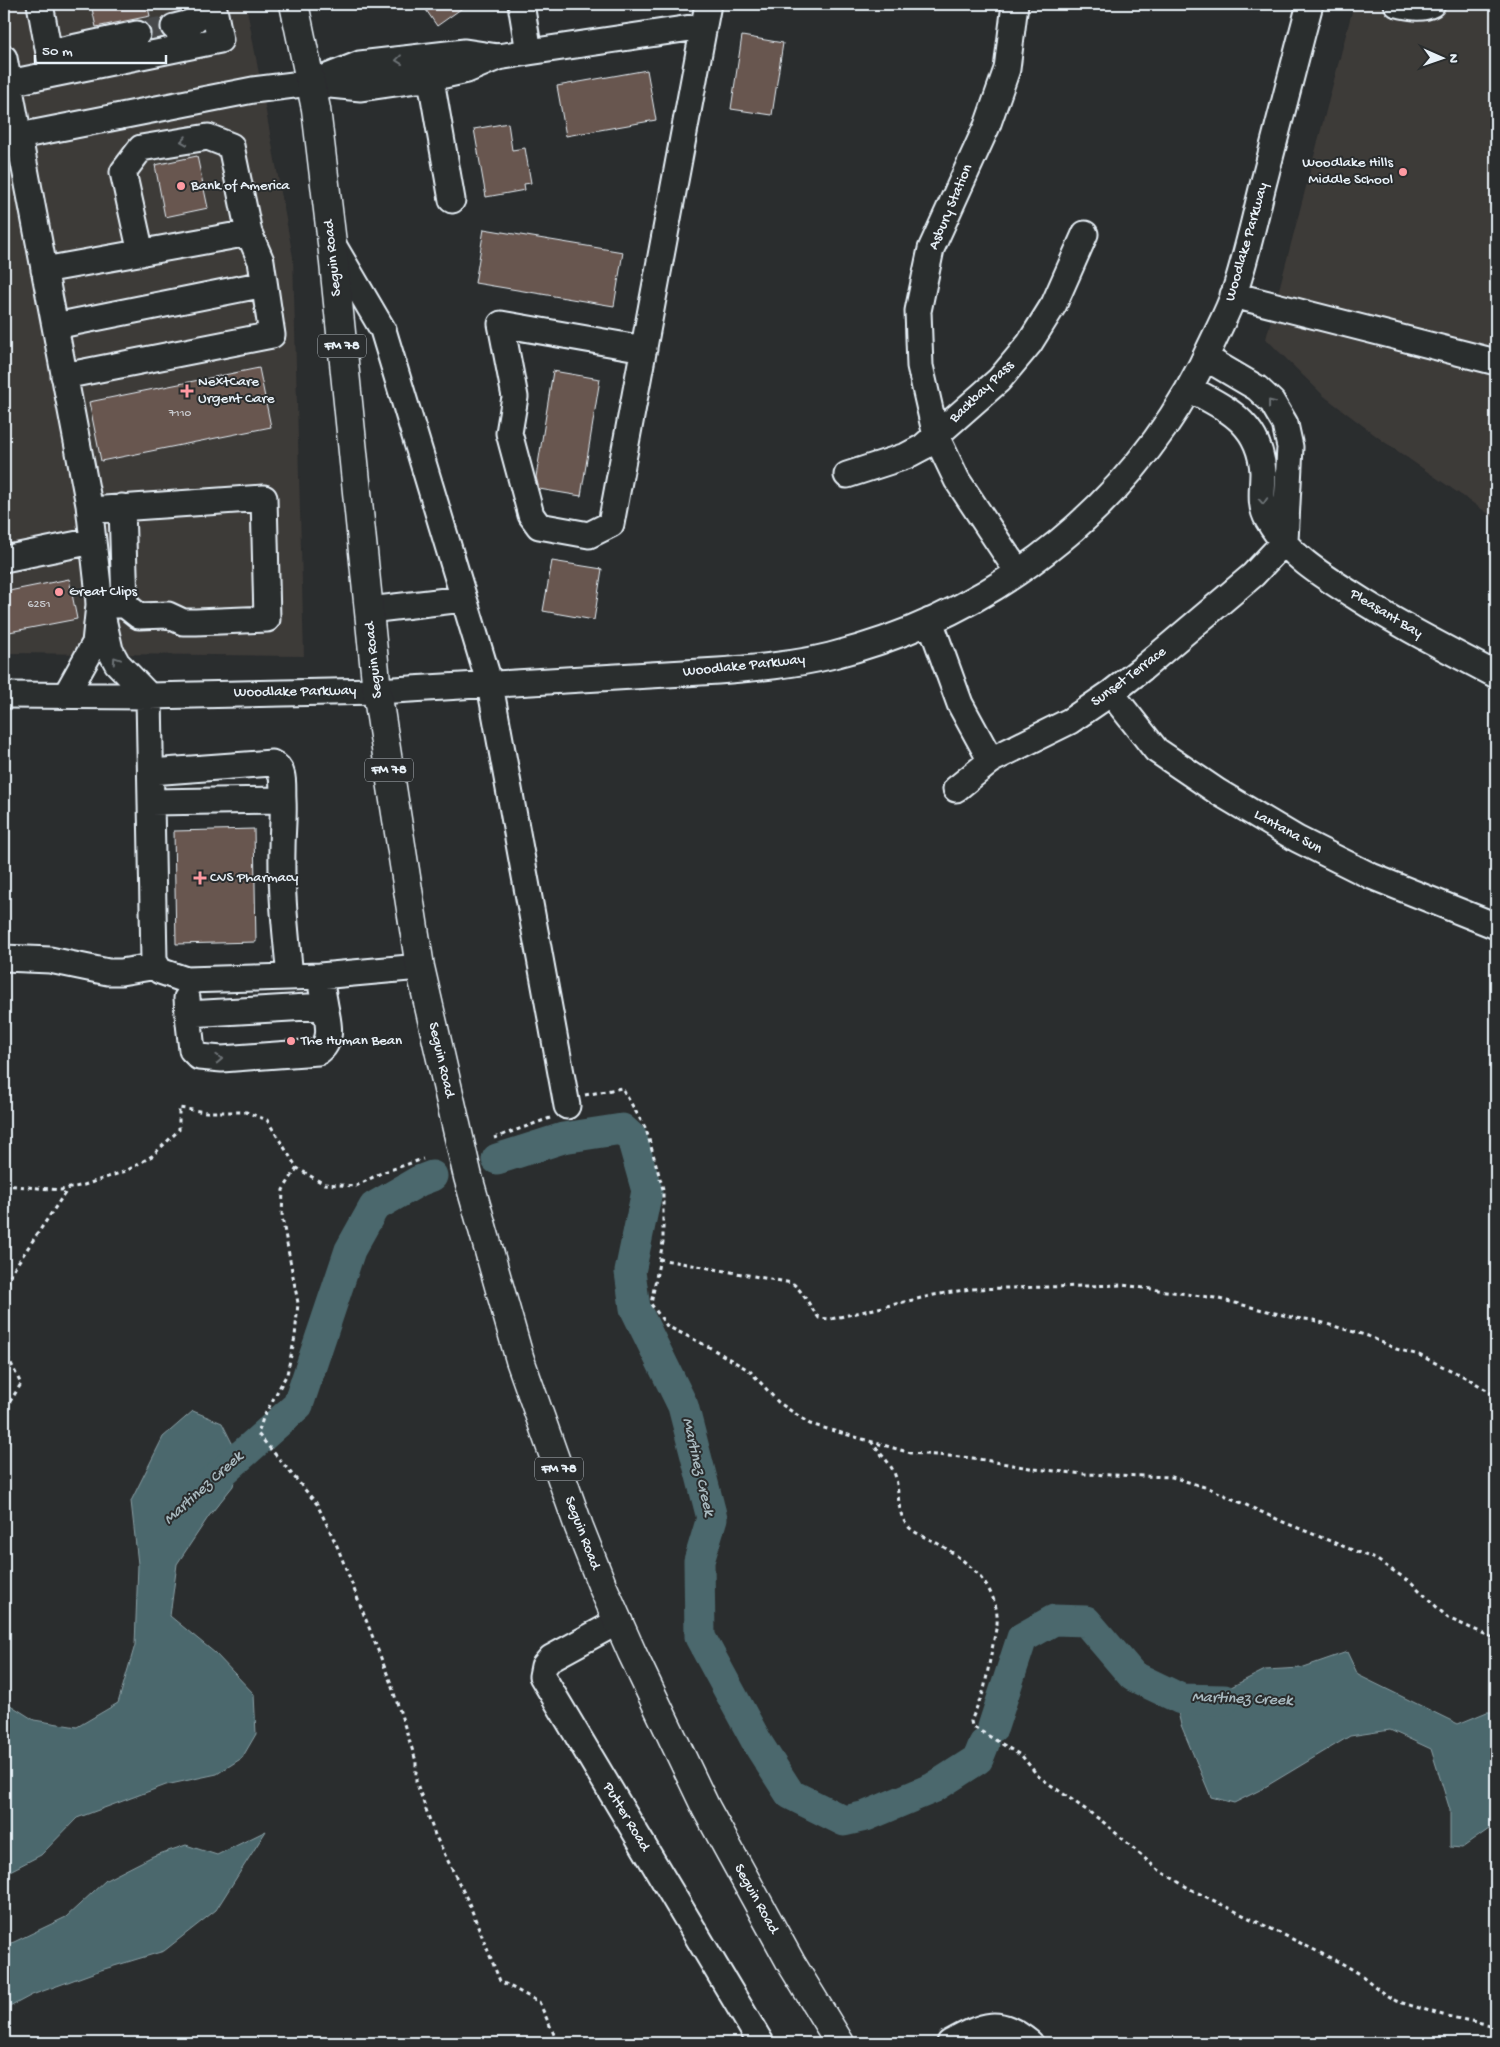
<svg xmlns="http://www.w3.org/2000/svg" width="1500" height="2047" font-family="'Gochi Hand',sans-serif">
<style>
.built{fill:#3d3a38}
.water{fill:#4b686d;stroke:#8a9fa5}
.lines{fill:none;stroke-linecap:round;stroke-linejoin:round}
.river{stroke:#4b686d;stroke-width:31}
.building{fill:#685750;stroke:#e8f1f8}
.minor-tunnel{stroke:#464a4c;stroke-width:25;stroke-dasharray:25 12;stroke-linecap:butt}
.minor-casing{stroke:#e8f1f8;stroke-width:29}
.major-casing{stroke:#e8f1f8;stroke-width:31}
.path{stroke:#e8f1f8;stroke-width:3;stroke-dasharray:4 4;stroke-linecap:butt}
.minor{stroke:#2a2d2e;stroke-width:25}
.major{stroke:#2a2d2e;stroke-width:28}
.oneway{stroke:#6c7275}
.poi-dot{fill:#ff9aa2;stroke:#2a2d2e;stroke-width:2}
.labels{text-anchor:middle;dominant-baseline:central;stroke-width:4;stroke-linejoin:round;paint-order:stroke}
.number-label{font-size:12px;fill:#c8cace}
.shield{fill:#2a2d2e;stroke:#afb6bb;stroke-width:1}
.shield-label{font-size:14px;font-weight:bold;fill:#e8f1f8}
.poi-label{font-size:15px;fill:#e8f1f8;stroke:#2a2d2e;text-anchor:start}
.street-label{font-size:15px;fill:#e8f1f8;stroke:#2a2d2e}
.water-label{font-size:16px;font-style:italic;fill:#a9bac0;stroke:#2a2d2e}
</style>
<rect width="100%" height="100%" fill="#2a2d2e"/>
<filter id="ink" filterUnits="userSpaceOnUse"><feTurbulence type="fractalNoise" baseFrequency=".02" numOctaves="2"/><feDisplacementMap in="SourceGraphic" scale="10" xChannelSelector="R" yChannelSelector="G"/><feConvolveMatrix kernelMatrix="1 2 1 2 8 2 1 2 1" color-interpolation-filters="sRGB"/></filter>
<g filter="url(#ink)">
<path class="built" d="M4,4H246L293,257L304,656L4,653Z
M1354,4H1496V519L1383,441L1324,396L1266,339Z"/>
<path class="water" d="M193,1411L222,1423L239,1457L233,1486L209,1516L177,1564L170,1616L215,1653L254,1694L256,1734L242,1758L217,1774L166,1785L77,1818L41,1855L4,1874V1701L34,1720L77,1727L118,1703L135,1645L138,1564L131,1501L163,1437Z
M1347,1652L1358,1675L1458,1724L1487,1712H1496V1824L1462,1848L1450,1847V1810L1431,1749L1390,1730L1350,1736L1260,1790L1234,1803L1211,1797L1181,1725L1175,1700L1225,1690L1265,1670L1301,1668Z
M266,1831L216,1910L164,1951L101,1970L32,1995L4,2010V1945L14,1942L66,1917L106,1880L153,1856L186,1845L217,1855Z"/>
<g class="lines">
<path class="river" d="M497,1159L563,1138L622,1129L632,1138L647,1191L630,1272L635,1308L683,1406L712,1518L699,1561L700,1637L758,1744L790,1794L844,1821L866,1816L933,1788L978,1759L984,1744
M208,1485L298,1405L350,1250L374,1207L419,1181L432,1176
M993,1727L1022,1638L1054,1620L1086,1621L1133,1676L1181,1699L1224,1700"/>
</g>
<path class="building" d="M91,4H147L150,16L96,27Z
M422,4H468L437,26Z
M742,36L783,43L772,115L731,109Z
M647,70L656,120L566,136L557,86Z
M508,123L512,150L525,148L531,183L524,184L525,190L486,197L474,129Z
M197,156L208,208L165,217L155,165Z
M484,229L623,252L614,306L475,283Z
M259,368L271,427L101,461L89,402Z
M553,371L600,379L581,496L539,489L536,477Z
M552,561L602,569L594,620L543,611Z
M69,579L77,619L4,633V592Z
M254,829L256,942L176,944L174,831Z"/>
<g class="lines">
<path class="minor-tunnel" d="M137,34L174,27"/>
<g class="minor-casing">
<path id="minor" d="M40,4L52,70
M521,4L529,52L704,26
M1015,4L1007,69L987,126L931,249L918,311L920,366L936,436L957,480L1018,572
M1397,4C1408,6 1421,10 1432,4
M174,27C191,23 198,22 204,4
M49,53L137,34
M4,58L89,505L98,586L99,605L95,643L66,695
M428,63L452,200
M317,81L360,64L465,52L498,57
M9,83L220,40L213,4
M4,139L253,90L310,83L361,88L431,78L467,70L498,57L529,52
M332,243L383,330L490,685L567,1106
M141,253L123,172L141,148L208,137L231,146L249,233
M44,270L249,233L261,261L272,335L64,376
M1233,295L1496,362
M55,326L264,284
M644,349L501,324L515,397L509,433L531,515L539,526L589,535L611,524L708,4
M1206,358L1257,388L1272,402L1285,424L1290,447L1285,541
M1190,389C1227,409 1260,423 1263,472C1263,489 1259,505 1268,520C1287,554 1321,575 1353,595C1399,625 1447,649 1496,675
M847,475L906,456L923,447L999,380L1029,344L1054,304L1085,234
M122,507L125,605
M90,510L264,498L267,619L196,622H183L168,615L139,616L125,605H99
M4,559L93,541
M369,610L463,599
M103,619L110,650L117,663L149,696L154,961L160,971L186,980L320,976L420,967
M930,621L960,704L991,761
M1111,693L1156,750L1218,792L1297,839L1371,876L1496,926
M4,695L149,696L377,691L718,671C756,668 793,665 830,656C1001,613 1142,499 1214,339C1221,324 1229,309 1234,294C1246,258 1254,221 1263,185C1279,124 1294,64 1310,4
M151,772L272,763C286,769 282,787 283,800
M956,789L993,759L1070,721L1111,693L1143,668L1253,575L1285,541
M152,802L283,800C284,817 282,833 282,850C281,892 286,935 290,977
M4,958L50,960L108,972H121L157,966
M187,998L188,1014L325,1006L322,989
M188,1014L192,1050L199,1057L222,1059L318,1052C334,1041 328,1022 325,1006
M619,1621L551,1658L544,1666L542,1676L761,2043
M950,2043C985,2024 998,2017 1030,2043"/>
</g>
<g class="major-casing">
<path id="major" d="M294,4L316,109L332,243L377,691L420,967L468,1177L520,1360L579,1527L602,1585L632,1653L706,1808L791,1963L840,2043"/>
</g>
<path class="path" d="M585,1095L622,1088L646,1129L663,1189V1242L651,1304L667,1326L709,1347L750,1371L778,1402L810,1424L911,1453L973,1458L1035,1469L1084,1474L1172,1477L1211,1489L1281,1521L1377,1560L1412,1583L1448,1618L1496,1639
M494,1138L550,1118
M297,1168L283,1190L282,1217L298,1303L295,1337L287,1374L263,1418L258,1434L317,1504L337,1546L390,1681L416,1761V1781L435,1835L468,1901L500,1981L539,2002L558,2043
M4,1185L61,1190L84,1185L126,1171L152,1156L179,1130V1108L206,1112H246L267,1120L297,1168L324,1184L356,1186L381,1173L423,1159
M659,1259L792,1283C804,1292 809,1306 819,1318L831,1319L934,1295L970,1289L1123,1285L1215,1298L1295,1318L1313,1320L1368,1336L1396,1349L1419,1355L1469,1379L1496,1396
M4,1291L13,1270L67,1190
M4,1349L21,1384L4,1411
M871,1441C879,1454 890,1461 895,1475C900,1492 896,1509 906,1524C913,1533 925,1537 935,1542C964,1558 1000,1586 997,1624L984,1690L971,1721L972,1726L1022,1756L1038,1776L1102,1821L1157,1869L1190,1889L1343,1964L1360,1974L1384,1994L1396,2001L1446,2016L1496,2026"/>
<use href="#minor" class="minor"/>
<use href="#major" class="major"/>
</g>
<defs><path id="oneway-chevron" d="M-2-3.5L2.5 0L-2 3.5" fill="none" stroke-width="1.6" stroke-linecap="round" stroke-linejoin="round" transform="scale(1.25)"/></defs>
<g class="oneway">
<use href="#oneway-chevron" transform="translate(399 60) rotate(173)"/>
<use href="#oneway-chevron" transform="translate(184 141) rotate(171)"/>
<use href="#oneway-chevron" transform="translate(1271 403) rotate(-128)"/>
<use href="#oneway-chevron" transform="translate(1263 501) rotate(86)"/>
<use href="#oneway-chevron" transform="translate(116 660) rotate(-124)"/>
<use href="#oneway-chevron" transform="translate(219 1059) rotate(-2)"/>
</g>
</g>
<g class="poi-dot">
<circle cx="1403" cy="172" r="5"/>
<circle cx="181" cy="186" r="5"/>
<path d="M184.5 383.5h5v5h5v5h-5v5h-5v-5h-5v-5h5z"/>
<circle cx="59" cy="592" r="5"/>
<path d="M197.5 870.5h5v5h5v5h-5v5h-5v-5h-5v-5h5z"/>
<circle cx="291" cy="1041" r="5"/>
</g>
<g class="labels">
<g class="number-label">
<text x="180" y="414">7110</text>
<text x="39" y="605">6251</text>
</g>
<g class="shield">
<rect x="318" y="334.5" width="48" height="23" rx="4"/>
<rect x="365" y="758.5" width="48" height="23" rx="4"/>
<rect x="535" y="1457.5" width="48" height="23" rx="4"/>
</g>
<g class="shield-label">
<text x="342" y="346">FM 78</text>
<text x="389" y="770">FM 78</text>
<text x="559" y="1469">FM 78</text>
</g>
<g class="poi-label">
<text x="1393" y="163" text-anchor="end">Woodlake Hills<tspan x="1393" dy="17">Middle School</tspan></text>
<text x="191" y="186">Bank of America</text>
<text x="198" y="382">NextCare<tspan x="198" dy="17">Urgent Care</tspan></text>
<text x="69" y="592">Great Clips</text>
<text x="210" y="878">CVS Pharmacy</text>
<text x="301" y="1041">The Human Bean</text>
</g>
<g class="street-label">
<text transform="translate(951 207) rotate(-67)">Asbury Station</text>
<text transform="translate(1247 242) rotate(-74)">Woodlake Parkway</text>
<text transform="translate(333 258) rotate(-96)">Seguin Road</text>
<text transform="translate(982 392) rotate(-44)">Backbay Pass</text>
<text transform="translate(1386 614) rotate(31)">Pleasant Bay</text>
<text transform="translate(374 660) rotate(-96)">Seguin Road</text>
<text transform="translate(744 666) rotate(-6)">Woodlake Parkway</text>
<text transform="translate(1129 677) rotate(-37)">Sunset Terrace</text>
<text transform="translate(295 692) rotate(-1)">Woodlake Parkway</text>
<text transform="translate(1288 832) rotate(29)">Lantana Sun</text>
<text transform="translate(441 1060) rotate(77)">Seguin Road</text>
<text transform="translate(582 1533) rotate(69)">Seguin Road</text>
<text transform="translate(626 1817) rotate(59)">Putter Road</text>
<text transform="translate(756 1899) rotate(61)">Seguin Road</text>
</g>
<g class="water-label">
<text transform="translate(697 1467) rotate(77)">Martinez Creek</text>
<text transform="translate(204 1489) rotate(-42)">Martinez Creek</text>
<text transform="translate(1242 1700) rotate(2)">Martinez Creek</text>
</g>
</g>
<rect width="1500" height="2047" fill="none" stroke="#2a2d2e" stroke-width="20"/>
<rect x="10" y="10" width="1480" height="2027" fill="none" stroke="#e8f1f8" stroke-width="2" filter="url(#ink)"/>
<g transform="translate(1442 58) rotate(92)" stroke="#2a2d2e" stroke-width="4" paint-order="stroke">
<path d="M0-4L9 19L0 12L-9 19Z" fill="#e8f1f8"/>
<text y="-8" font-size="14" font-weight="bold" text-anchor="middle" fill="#e8f1f8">N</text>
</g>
<path d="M35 55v8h131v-8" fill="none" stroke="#e8f1f8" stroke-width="2.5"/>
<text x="42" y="55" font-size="15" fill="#e8f1f8" stroke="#2a2d2e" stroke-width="4" paint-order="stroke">50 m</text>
</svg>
